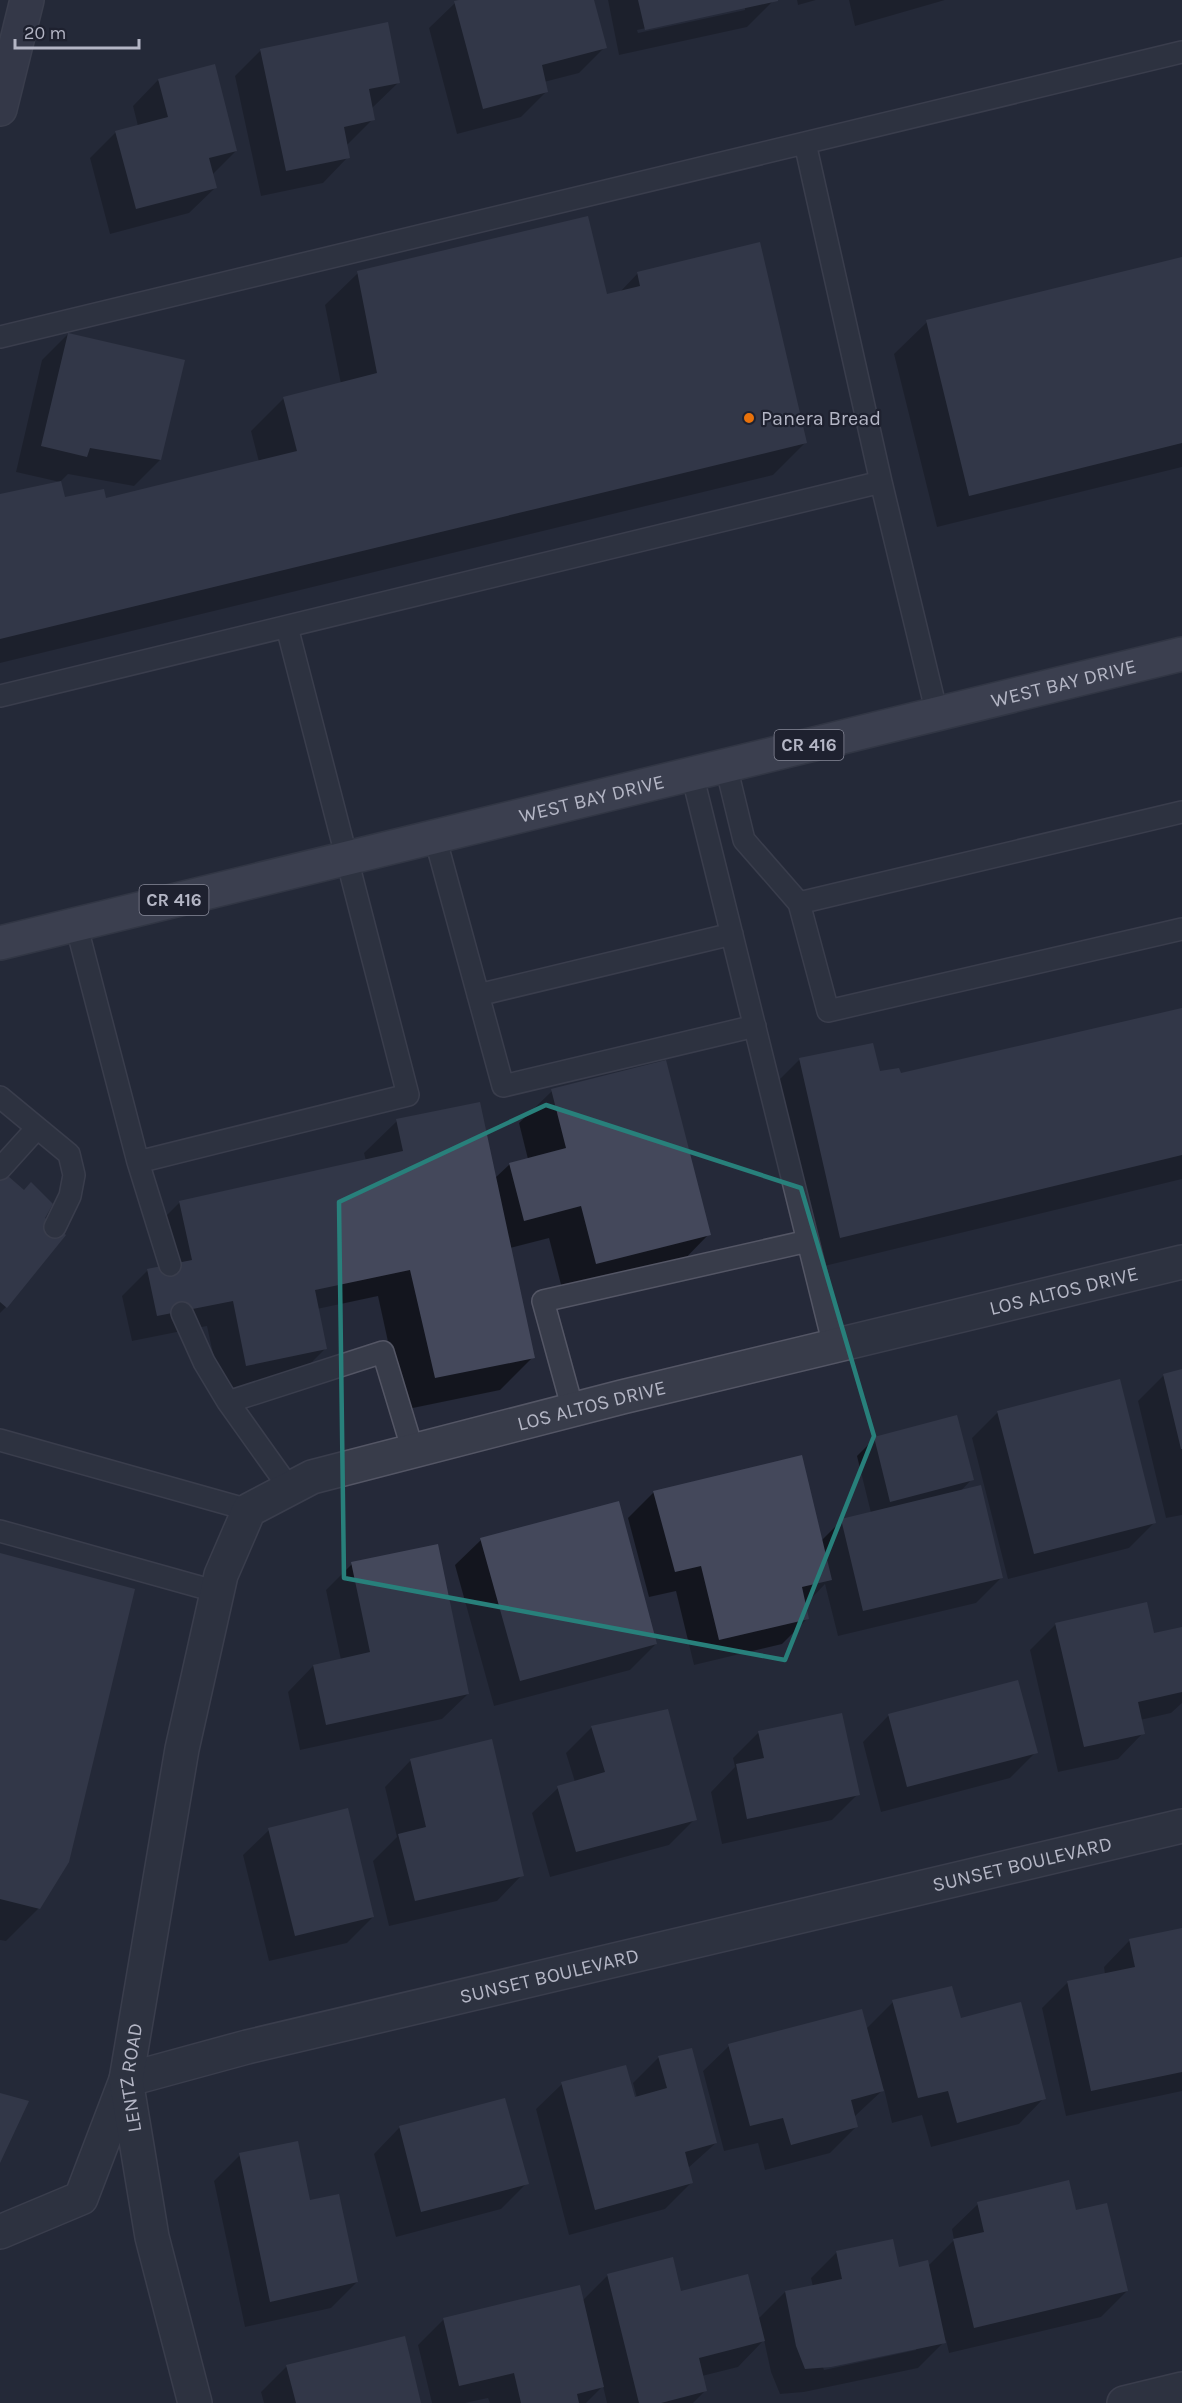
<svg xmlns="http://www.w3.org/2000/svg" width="1182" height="2403" font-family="Karla,sans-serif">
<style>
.shadow{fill:#0007;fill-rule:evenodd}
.building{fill:#44485b}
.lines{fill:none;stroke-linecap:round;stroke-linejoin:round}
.lane-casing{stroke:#545665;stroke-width:24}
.street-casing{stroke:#545665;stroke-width:36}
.secondary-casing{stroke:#545665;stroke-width:36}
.primary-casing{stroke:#424553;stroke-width:36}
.lane{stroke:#383c4a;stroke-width:21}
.street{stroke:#383c4a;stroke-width:33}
.secondary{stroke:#474a5c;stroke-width:33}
.primary{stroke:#575a6a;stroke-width:33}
.marked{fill:none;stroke:#28807b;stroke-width:4.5;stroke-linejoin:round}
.food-dot{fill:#e8710a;stroke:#1e212f;stroke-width:2}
.labels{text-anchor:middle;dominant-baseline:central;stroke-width:4.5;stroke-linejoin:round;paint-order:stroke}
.shield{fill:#1e212f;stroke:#878998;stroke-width:1.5}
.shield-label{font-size:18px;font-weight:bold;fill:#b4b6c5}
.poi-label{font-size:20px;fill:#b4b6c5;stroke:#1e212f;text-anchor:start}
.street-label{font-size:20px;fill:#b4b6c5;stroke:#1e212f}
</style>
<rect width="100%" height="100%" fill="#252939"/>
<path class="shadow" d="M464,0H593L605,47L579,73L544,82L547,91L521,117L457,134L429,28L455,3Z
M608,0H773V1L747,27L619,55ZM745,7V10L638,33L637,30Z
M797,0H816L798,5Z
M849,0H945L855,26Z
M261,50L399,82L371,109L373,119L347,145L348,157L323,183L261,196L235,76Z
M158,80L236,151L212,175L215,188L189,213L110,234L90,158L116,132L138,126L133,106Z
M1182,258V467L937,527L894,354L927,322Z
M358,273L606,295L619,293L638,273L806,442L773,475L0,663V496L105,499L259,462L251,431L284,398L341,384L325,305Z
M68,334L160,460L134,486L68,474L60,482L16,472L42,360Z
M1182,1010V1179L808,1270L767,1092L799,1060L900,1075Z
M552,1091L709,1234L677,1267L564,1296L549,1238L510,1248L533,1357L500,1390L403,1410L378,1296L317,1309L326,1348L300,1374L221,1391L207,1326L132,1341L122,1296L148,1270L163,1268L154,1228L180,1202L366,1161L364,1153L397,1121L495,1178L510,1164L528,1159L519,1123Z
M0,1171L43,1218L6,1307L0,1313Z
M1182,1371V1515L1166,1518L1138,1401L1164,1375Z
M998,1412L1155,1522L1129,1548L1008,1579L972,1438Z
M956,1417L972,1479L960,1492L1001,1578L976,1603L838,1636L825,1584L805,1605L808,1618L782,1644L694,1665L676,1591L649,1597L628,1518L654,1492L821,1541L842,1520L871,1513L857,1456L874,1439Z
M481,1540L656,1644L630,1670L494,1706L455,1565Z
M0,1554L39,1908L6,1941L0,1940Z
M352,1564L468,1694L442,1719L300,1750L288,1692L313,1666L341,1660L326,1590Z
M1056,1624L1153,1635L1182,1628V1703L1171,1713L1140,1720L1143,1733L1118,1759L1058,1772L1030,1650Z
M1017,1682L1036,1752L1010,1778L881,1812L863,1742L888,1716Z
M592,1727L695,1819L669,1845L550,1877L532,1813L558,1788L575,1782L566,1753Z
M758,1733L858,1794L832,1820L722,1844L711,1792L735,1767L733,1758Z
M491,1741L522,1875L497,1901L389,1926L373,1861L397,1837L385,1787L410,1761Z
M269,1830L373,1917L347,1943L269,1961L243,1855Z
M1182,1929V2091L1066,2116L1042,2008L1068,1982L1105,1975L1104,1967L1129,1941Z
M893,2002L1044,2098L1019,2124L931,2147L922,2115L892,2123L884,2089L854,2117L856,2127L830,2153L765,2170L758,2143L724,2151L703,2071L729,2046L866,2029Z
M659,2057L716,2143L687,2169L691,2183L665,2209L569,2235L536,2109L562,2084L637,2098L633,2083Z
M504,2100L527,2183L501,2209L396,2237L374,2154L399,2128Z
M240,2155L309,2202L357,2282L331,2308L245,2327L214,2181Z
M978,2204L1075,2211L1127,2291L1101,2317L949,2353L946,2340L918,2368L804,2392L780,2394L771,2372L764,2340L738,2367L702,2376L705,2391L693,2403H607L603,2386L586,2403H490L488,2398L465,2403H432L418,2345L444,2319L582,2301L608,2275L680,2293L758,2319L785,2292L813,2287L811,2278L837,2252L898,2268L928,2266L954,2240L952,2229ZM916,2347V2350L824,2370L823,2367Z
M287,2366L420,2403H264L261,2392Z"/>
<path class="building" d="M459,0H594L607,48L542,65L548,92L483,109L454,1Z
M638,0H778V1L645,30Z
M388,22L400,83L369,89L375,120L344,127L350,158L286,171L260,49Z
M215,64L237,151L209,158L217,188L136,209L115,131L168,117L158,79Z
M588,216L607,294L640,286L637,272L760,242L807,443L0,639V494L61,481L65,497L104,489L106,498L297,451L283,397L377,373L357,271Z
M1182,257V443L969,496L926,320Z
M68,333L185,360L161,460L90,448L87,457L41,446Z
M1182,1008V1155L840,1238L799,1058L873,1043L880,1071L899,1068L901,1073Z
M666,1060L711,1235L596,1264L581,1206L524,1221L509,1163L566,1148L551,1089Z
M480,1102L535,1358L435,1378L410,1270L315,1290L327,1349L246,1366L233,1301L157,1316L147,1269L192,1260L179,1201L403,1151L396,1119Z
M0,1169L24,1190L31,1182L53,1204L45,1218L66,1235L7,1308L0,1302Z
M1182,1369V1449H1181L1163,1374Z
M1120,1379L1156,1523L1034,1554L997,1411Z
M957,1415L974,1480L890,1502L874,1437Z
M802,1455L832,1580L802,1587L809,1619L719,1640L701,1566L675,1572L653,1491Z
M981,1485L1003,1578L863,1611L841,1519Z
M619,1501L657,1644L520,1681L480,1538Z
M438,1544L469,1694L326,1725L313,1665L370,1652L351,1562Z
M0,1553L135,1589L69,1862L40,1909L0,1899Z
M1147,1602L1154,1633L1182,1627V1692L1138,1702L1145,1734L1084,1747L1055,1623Z
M1018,1680L1038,1753L907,1787L888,1714Z
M668,1709L697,1820L576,1852L557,1786L605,1772L591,1726Z
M842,1713L860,1795L747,1819L736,1764L764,1758L758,1731Z
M492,1739L524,1876L415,1901L398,1834L426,1827L410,1759Z
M348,1808L374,1917L295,1936L268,1828Z
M1182,1928V2072L1091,2091L1067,1981L1135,1967L1129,1939Z
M952,1986L961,2018L1021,2002L1046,2099L957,2123L948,2091L918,2098L892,2000Z
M862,2009L884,2091L851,2100L858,2127L791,2145L783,2118L750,2126L728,2044Z
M692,2048L717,2143L685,2152L693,2183L595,2210L561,2082L626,2065L635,2097L667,2088L658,2056Z
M0,2093L29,2101L0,2163Z
M505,2098L529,2184L421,2212L399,2126Z
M298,2141L310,2200L339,2194L358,2282L270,2302L239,2153Z
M1069,2180L1076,2210L1107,2203L1128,2291L974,2328L953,2239L984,2232L977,2202Z
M893,2239L899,2267L928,2260L946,2343L831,2367L805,2369L796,2346L785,2291L842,2279L836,2251Z
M673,2257L681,2291L748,2274L765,2341L699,2358L707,2391L661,2403H639L607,2274Z
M580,2285L604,2387L577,2394L579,2403H521L514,2373L459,2386L443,2318Z
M405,2336L421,2403H296L286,2365Z"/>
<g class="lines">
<g class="lane-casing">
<path id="lane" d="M805,143L881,482L937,714
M0,337L1182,52
M0,696L881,482
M726,766L744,840L799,903
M692,774L834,1346
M1182,812L799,903L828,1011L1182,929
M435,837L503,1086L755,1026
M76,924L138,1162L408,1095L287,627
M478,995L732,934
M0,1097L69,1154L74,1175L70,1196L55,1227
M138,1162L170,1265
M0,1169L37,1128
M182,1313L204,1362L228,1402L290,1489
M228,1402L383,1352L413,1451
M573,1410L543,1301L808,1241
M0,1440L249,1510
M0,1531L218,1592"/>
</g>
<g class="street-casing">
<g id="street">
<path id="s1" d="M0,2232L81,2198L126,2080L247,2047L1182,1826"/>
<path id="s2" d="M195,2403L152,2237L126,2080L182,1749L221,1575L249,1510L312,1477L622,1397L1182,1262"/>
<path d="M1124,2403L1182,2389"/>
</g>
</g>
<g class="secondary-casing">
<path id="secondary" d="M0,109L27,0"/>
</g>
<g class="primary-casing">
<g id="primary">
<path id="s3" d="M0,943L1182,654"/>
</g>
</g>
<use href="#lane" class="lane"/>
<use href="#street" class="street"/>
<use href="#secondary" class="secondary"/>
<use href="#primary" class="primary"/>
</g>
<path d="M0 0H1182V2403H0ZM546,1105L801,1188L874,1436L785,1660L344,1578L339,1202Z" fill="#252939" fill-opacity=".55" fill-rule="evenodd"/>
<path class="marked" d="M546,1105L801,1188L874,1436L785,1660L344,1578L339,1202Z"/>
<circle class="food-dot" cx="749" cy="418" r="6"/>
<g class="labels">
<g class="shield">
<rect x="774.5" y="730" width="69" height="30" rx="4.5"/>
<rect x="139.5" y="885" width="69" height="30" rx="4.5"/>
</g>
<g class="shield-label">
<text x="809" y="745">CR 416</text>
<text x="174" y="900">CR 416</text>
</g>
<g class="poi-label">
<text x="761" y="418">Panera Bread</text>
</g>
<g class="street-label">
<text stroke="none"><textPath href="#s3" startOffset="1095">WEST BAY DRIVE</textPath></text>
<text stroke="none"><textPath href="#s3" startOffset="609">WEST BAY DRIVE</textPath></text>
<text stroke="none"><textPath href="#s2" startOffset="1761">LOS ALTOS DRIVE</textPath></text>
<text stroke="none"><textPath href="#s2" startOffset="1275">LOS ALTOS DRIVE</textPath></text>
<text stroke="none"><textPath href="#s1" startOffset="1136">SUNSET BOULEVARD</textPath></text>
<text stroke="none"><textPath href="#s1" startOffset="650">SUNSET BOULEVARD</textPath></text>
<text stroke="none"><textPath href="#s2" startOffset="333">LENTZ ROAD</textPath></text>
</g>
</g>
<path d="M15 39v9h124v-9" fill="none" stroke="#b4b6c5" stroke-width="3"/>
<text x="24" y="39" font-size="18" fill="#b4b6c5" stroke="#1e212f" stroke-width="4.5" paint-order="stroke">20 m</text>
</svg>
